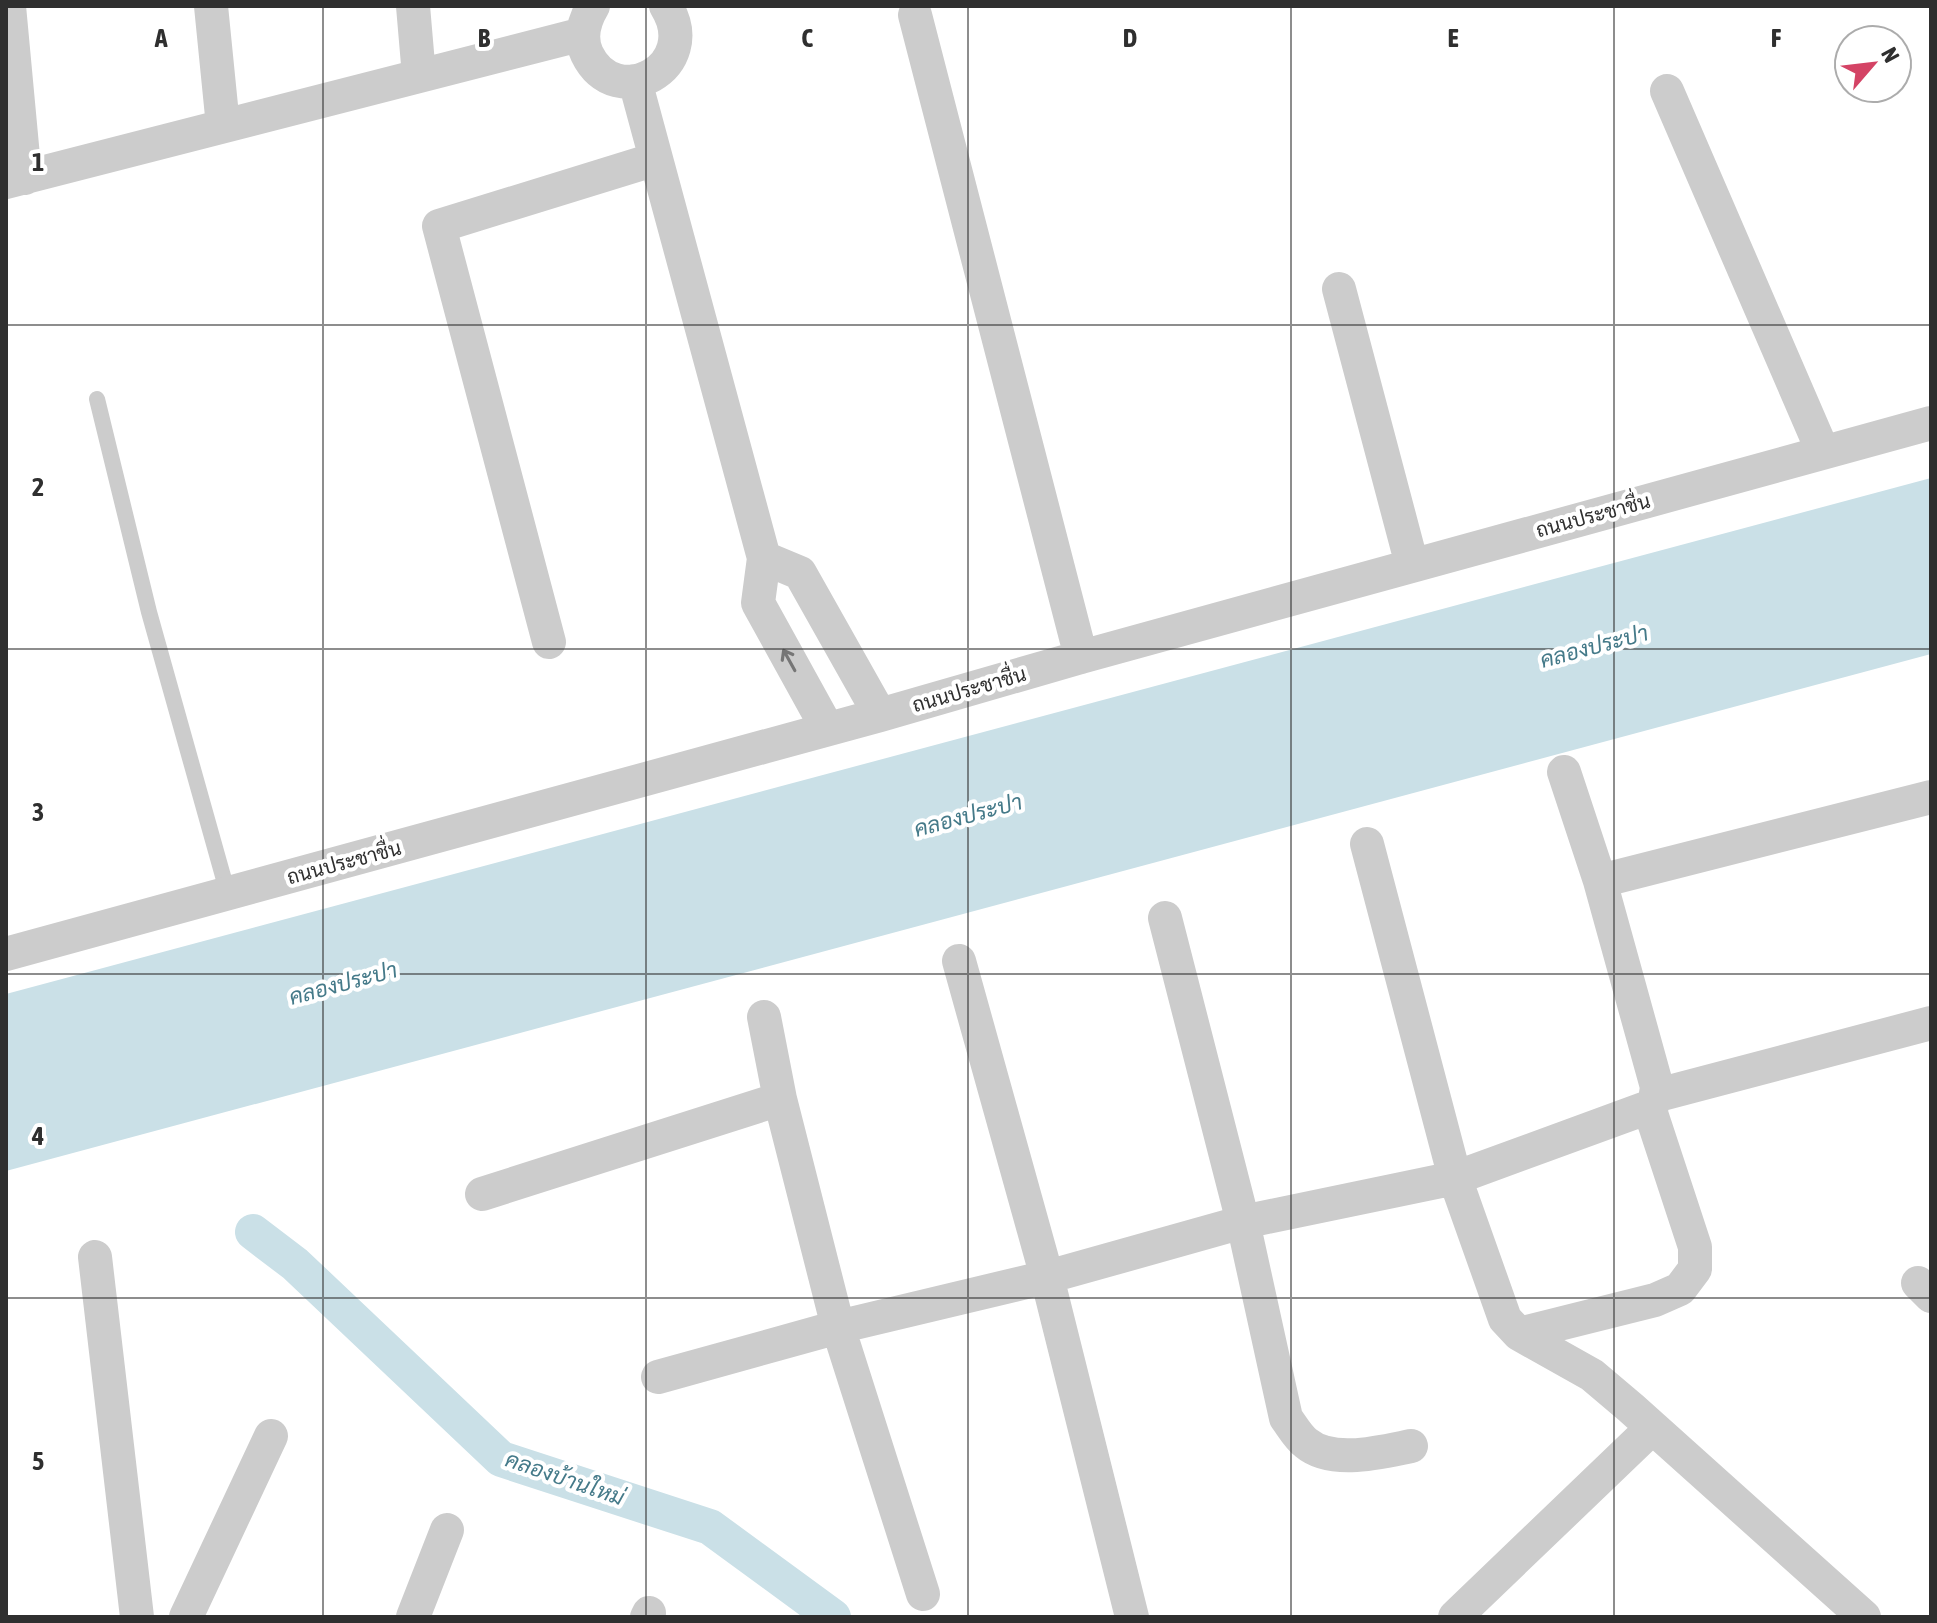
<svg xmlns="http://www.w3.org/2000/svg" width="1937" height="1623" font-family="'Asap Condensed',Sarabun,sans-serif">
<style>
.water{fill:#cae0e7}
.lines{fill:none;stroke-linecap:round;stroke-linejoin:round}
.canal{stroke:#cae0e7;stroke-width:36}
.service{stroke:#ccc;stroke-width:16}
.minor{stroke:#ccc;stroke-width:34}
.oneway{stroke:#767676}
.grid{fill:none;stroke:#2f2f2f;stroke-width:2;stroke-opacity:0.55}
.labels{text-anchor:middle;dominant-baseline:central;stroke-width:8;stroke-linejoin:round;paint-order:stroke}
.street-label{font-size:20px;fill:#2f2f2f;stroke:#fff}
.water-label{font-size:22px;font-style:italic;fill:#457a89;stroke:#fff}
.grid-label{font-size:26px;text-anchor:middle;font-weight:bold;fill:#2f2f2f;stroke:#fff;stroke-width:8;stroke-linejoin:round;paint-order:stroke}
</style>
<rect width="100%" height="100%" fill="#fff"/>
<path class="water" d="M1931,478V654L6,1171V994Z"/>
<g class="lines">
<path class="canal" d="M253,1232L295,1264L501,1459L710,1527L833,1617"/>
<path class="service" d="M97,399L149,612L228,894"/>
<path class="minor" d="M9,6L25,178
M211,6L223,126
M413,6L419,76
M593,6C584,21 579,37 587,54C616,114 704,67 666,6
M915,15L1081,657
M635,81L764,558
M1667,91L1823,452
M6,182L583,34
M1339,289L1412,565
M549,642L439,226L656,159
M827,728L758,603L764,558L800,573L880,715
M1367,844L1455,1178L1505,1319L1519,1334L1592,1375L1631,1408L1864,1617
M1600,881L1931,797
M1165,918L1243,1222L1286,1418C1292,1426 1298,1437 1306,1443C1332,1465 1381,1452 1411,1446
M6,954L880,715L1081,657L1931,423
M959,961L1047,1277L1132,1617
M764,1017L780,1099L838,1327L923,1594
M1658,1095L1931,1023
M482,1194L780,1099
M95,1257L137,1617
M1918,1283L1931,1296
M1519,1334L1655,1300L1680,1289L1695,1269V1247L1649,1107L1655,1100L1657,1087L1600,881L1564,772
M658,1377L838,1327L1047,1277L1243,1222L1455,1178L1649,1107
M186,1617L271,1436
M413,1617L447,1530
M647,1617L649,1613
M1455,1617L1652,1428"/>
</g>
<defs><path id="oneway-shaft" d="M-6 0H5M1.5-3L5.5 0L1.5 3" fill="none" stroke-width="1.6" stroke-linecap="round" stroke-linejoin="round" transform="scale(2)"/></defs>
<use class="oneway" href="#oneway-shaft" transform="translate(789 660) rotate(-119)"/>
<path class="grid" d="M323,6V1617M646,6V1617M968,6V1617M1291,6V1617M1614,6V1617M6,325H1931M6,649H1931M6,974H1931M6,1298H1931"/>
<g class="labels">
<g class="street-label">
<text transform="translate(1593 515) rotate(-15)">ถนนประชาชื่น</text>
<text transform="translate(969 689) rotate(-16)">ถนนประชาชื่น</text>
<text transform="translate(344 862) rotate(-15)">ถนนประชาชื่น</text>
</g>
<g class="water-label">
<text transform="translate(1594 646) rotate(-15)">คลองประปา</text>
<text transform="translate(968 815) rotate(-15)">คลองประปา</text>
<text transform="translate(343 983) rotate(-15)">คลองประปา</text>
<text transform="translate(565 1478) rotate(19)">คลองบ้านใหม่</text>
</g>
</g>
<g class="grid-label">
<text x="161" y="47">A</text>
<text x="484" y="47">B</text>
<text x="807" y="47">C</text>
<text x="1130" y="47">D</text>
<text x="1453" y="47">E</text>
<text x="1776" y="47">F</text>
<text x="38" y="171">1</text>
<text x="38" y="496">2</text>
<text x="38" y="821">3</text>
<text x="38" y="1145">4</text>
<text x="38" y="1470">5</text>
</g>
<rect width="1937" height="1623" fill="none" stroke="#2f2f2f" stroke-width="16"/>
<g transform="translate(1873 64) rotate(62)"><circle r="38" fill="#ffffff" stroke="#acacac" stroke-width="2"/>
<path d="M0-6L14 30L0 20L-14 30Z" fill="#d44365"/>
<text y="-12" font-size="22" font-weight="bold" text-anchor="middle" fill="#2f2f2f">N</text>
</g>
</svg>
